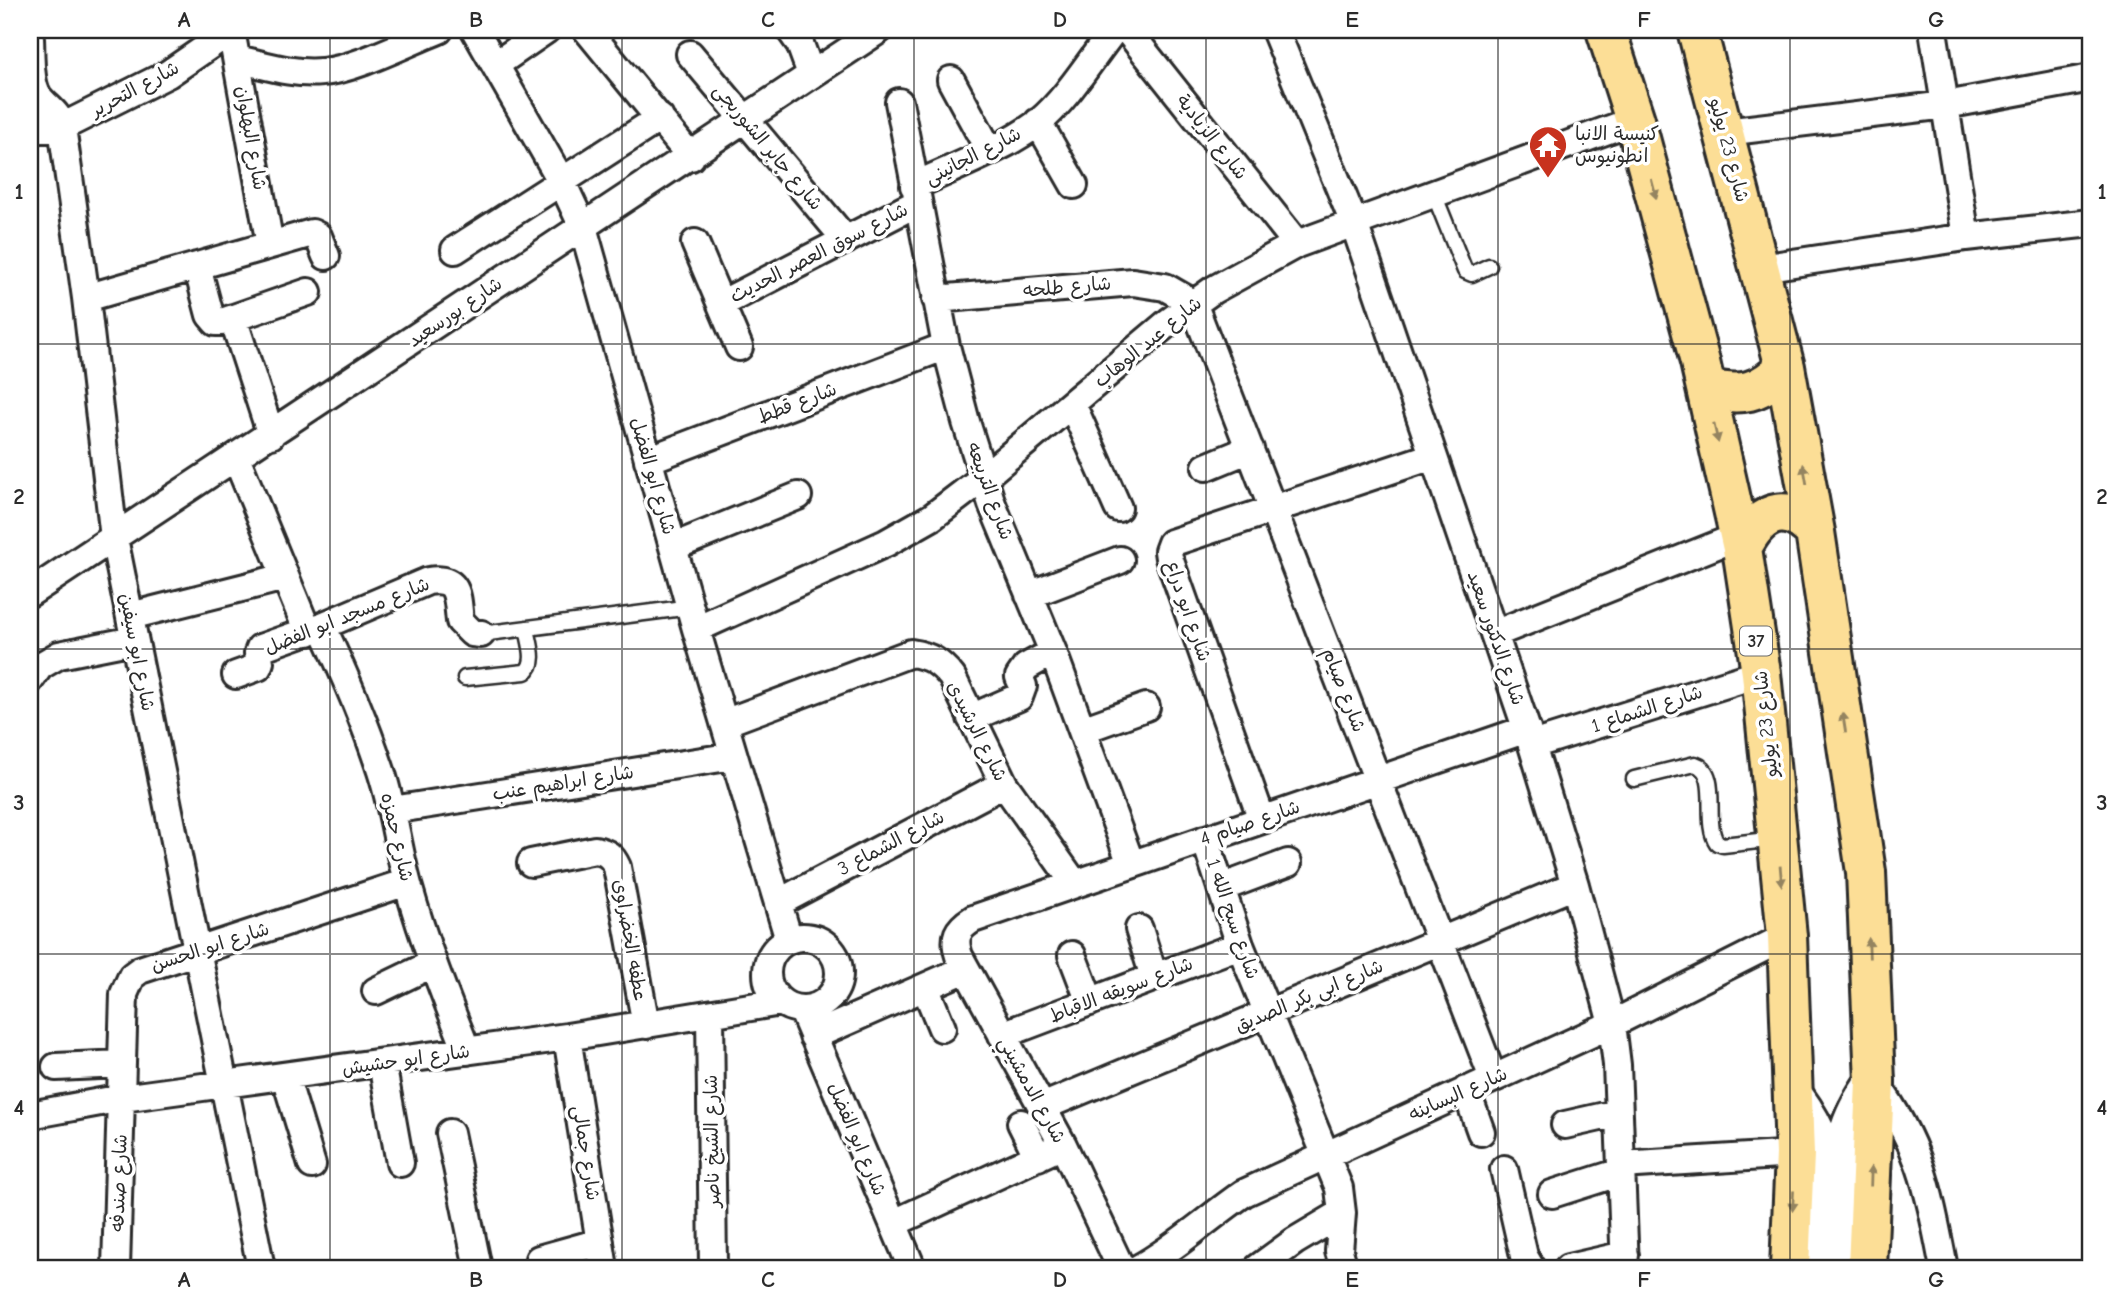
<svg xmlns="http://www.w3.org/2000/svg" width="2121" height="1298" font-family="'Comic Neue','Playpen Sans Arabic',sans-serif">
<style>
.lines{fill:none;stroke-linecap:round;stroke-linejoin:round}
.service-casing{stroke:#2b2b2b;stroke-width:19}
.minor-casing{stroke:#2b2b2b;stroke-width:32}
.secondary-casing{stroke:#2b2b2b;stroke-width:44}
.primary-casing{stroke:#2b2b2b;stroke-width:44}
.service{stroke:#fff;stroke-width:14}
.minor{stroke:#fff;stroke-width:26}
.secondary{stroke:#fff;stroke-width:38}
.primary{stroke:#fcde96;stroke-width:38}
.oneway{fill:#948460}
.grid{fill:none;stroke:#2b2b2b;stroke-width:2;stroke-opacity:0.55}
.labels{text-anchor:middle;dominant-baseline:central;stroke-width:7;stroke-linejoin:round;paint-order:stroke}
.shield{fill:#fff;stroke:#6b6b6b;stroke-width:2}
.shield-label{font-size:18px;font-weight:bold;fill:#2b2b2b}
.street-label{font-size:19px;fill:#2b2b2b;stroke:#fff}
.poi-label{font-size:19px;fill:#2b2b2b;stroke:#fff;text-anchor:start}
.neatline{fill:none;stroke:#2b2b2b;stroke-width:2.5}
.grid-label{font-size:23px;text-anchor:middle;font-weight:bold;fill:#2b2b2b}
</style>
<rect width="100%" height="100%" fill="#fff"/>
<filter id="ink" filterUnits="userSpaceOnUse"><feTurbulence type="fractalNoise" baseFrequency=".0143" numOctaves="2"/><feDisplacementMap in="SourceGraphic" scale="14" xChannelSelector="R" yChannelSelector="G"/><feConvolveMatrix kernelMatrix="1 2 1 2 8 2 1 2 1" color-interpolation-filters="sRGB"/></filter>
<g filter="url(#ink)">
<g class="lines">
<g class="service-casing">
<path id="service" d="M1434,194L1465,271L1472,274L1489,266
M481,634L691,607
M465,678L525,672C538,663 529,642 527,628
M1634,779L1695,764C1722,773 1702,822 1717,843L1723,845L1776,839"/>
</g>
<g class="minor-casing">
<path id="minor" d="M231,30L270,245
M475,30L562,182L583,227L696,629L789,940
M587,30L691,157
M790,30L800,44L811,74
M1127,30L1297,244
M1275,30L1354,223L1532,745L1575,885L1612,1024L1617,1065L1625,1268
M1933,30L1966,237
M30,39C31,56 29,82 38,96C47,108 58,112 62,127L86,298L114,538L261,1268
M690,54L846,240
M237,59C265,65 293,75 322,72C354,70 408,42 439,30
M495,65L546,30
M951,80L989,150
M899,102L946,346L966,422L992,504L1053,652L1131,864
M1038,122L1074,185
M30,130L62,127L168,74L232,30
M1725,132L1946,105L2091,78
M914,186C952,168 1006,148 1039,122C1067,99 1091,59 1114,30
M695,243L739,347
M455,250L660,118
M197,266L210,315L216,322H222L308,292
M1760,268L1966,237L2091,223
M86,298L312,233L318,236L326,256
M936,299L1133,282L1165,287L1193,303L1493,1078
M721,304L917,203
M233,318L271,435
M1072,404L1118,508
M236,457L308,632
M648,460L946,346
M1206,467L1250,449
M673,547L798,496
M30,593L879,30
M1029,595L1120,560
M130,616L285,577
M322,626C343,671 363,717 379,765C393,804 397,845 408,885C424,942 445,996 467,1051
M696,629L886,543L932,517L983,478L1170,321L1213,290L1297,244L1635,120
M1494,634L1739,536
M236,675L258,667L260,662L258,653L260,648L322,626L428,581C460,576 457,597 460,621L472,633L481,634
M30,680L40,666L59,655L134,640
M971,718L1019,697L1023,686L1019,677L1026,667L1053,652
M724,723L911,653C930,656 940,662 952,677L1004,784L1075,884
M1082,730L1146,707
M1532,745L1761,673
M392,810L734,756
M1262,820L1169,558L1168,551L1171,543L1433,456
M1205,839L1240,945L1339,1188L1342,1213L1339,1251L1344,1268
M531,863L595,850C607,852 612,856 617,867L646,1025
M1221,888L1288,863
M778,903L1004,784
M1139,929L1154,977
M767 973a36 36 0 1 1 72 0a36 36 0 1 1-72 0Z
M1072,955L1090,1002
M925,987L942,1028
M376,991L432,964
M802,1009L912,1268
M710,1014L713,1268
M1002,1035L1240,945
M813,1036L966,969
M567,1037L604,1268
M382,1063L400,1163
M56,1067L122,1064
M285,1076L312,1165
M1875,1082C1922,1147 1929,1192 1944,1268
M1466,1090L1481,1132
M1042,1107L1575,885
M30,1115L122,1098L567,1037L781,1002
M1021,1123L1038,1157
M1565,1125L1618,1113
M450,1133L478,1268
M1621,1165L1795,1154
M1504,1169L1524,1256L1531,1268
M1552,1194L1621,1172
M894,1223L1063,1145
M539,1259L600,1242
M116,1268L124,994L132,976L140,970L407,882
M1121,1268L1063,1145L959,956C953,937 957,929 973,919L1527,729
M1139,1268C1177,1247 1209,1217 1244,1193L1612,1024L1787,936
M1258,1268L1295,1241L1342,1213
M1568,1268L1625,1255"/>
</g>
<g class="secondary-casing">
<path id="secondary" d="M1794,1097C1805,1112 1814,1126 1820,1144C1829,1177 1816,1234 1812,1268
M1840,1268C1841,1226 1838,1178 1848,1136C1853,1117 1863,1099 1875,1082"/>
</g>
<g class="primary-casing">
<path id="primary" d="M1606,30L1635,120L1700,362L1742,548L1761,673L1787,936L1795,1154L1790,1268
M1697,30L1785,367L1815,532L1866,872L1875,1082L1867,1268
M1706,388C1740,397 1760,394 1785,367
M1742,548C1760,512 1785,500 1815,532"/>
</g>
<use href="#service" class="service"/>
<use href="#minor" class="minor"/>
<use href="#secondary" class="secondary"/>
<use href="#primary" class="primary"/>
</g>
<defs><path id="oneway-solid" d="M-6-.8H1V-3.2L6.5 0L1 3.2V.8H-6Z" transform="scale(1.75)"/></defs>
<g class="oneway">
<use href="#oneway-solid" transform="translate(1654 189) rotate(75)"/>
<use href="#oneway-solid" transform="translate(1716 433) rotate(77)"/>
<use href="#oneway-solid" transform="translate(1805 474) rotate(-100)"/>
<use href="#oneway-solid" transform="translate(1844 722) rotate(-99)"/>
<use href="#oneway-solid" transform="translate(1781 876) rotate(85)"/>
<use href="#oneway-solid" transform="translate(1869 948) rotate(-92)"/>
<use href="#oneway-solid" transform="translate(1871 1176) rotate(-88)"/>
<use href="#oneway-solid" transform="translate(1793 1201) rotate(93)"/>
</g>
</g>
<path class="grid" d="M330,30V1268M622,30V1268M914,30V1268M1206,30V1268M1498,30V1268M1790,30V1268M30,344H2091M30,649H2091M30,954H2091"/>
<defs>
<g id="temple-pin" transform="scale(2.0125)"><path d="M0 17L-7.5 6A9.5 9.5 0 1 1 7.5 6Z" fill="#c8321e" stroke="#fff"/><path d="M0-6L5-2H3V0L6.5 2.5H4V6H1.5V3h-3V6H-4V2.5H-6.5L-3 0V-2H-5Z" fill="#fff"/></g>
</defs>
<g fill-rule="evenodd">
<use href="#temple-pin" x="1548" y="145"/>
</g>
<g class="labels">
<rect class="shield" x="1740" y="626.5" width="32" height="29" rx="5"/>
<g class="shield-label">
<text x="1756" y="641">37</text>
</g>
<g class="street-label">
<text transform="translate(135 89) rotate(-28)">شارع التحرير</text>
<text transform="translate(1212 137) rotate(52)">شارع الزيادية</text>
<text transform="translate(251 138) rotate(80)">شارع البهلوان</text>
<text transform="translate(768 147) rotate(50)">شارع جابر الشوربجى</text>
<text transform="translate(1729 150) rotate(75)">شارع 23 يوليو</text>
<text transform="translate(973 156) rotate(-27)">شارع الجانينى</text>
<text transform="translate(819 253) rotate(-27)">شارع سوق العصر الحديث</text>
<text transform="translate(1067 287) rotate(-5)">شارع طلحه</text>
<text transform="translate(455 312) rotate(-34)">شارع بورسعيد</text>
<text transform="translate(1148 342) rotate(-39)">شارع عبد الوهاب</text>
<text transform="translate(797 403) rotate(-21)">شارع قطط</text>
<text transform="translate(653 476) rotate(74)">شارع ابو الفضل</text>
<text transform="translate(990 491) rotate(70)">شارع التربيعه</text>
<text transform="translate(1188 611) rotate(71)">شارع ابو دراع</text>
<text transform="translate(347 616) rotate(-22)">شارع مسجد ابو الفضل</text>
<text transform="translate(1496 638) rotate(71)">شارع الدكتور سعيد</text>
<text transform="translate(137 652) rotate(79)">شارع ابو سيفين</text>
<text transform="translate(1344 690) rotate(69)">شارع صيام</text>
<text transform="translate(1647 709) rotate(-18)">شارع الشماع 1</text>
<text transform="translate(1766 724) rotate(-96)">شارع 23 يوليو</text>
<text transform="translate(977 731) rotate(63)">شارع الرشيدى</text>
<text transform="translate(563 783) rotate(-9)">شارع ابراهيم عنب</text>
<text transform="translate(1250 823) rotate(-19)">شارع صيام 4</text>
<text transform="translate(397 837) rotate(77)">شارع حمزه</text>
<text transform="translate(891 843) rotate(-28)">شارع الشماع 3</text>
<text transform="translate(1233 919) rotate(71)">شارع سبح الله 1</text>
<text transform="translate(630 940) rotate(80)">عطفه الخضراوى</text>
<text transform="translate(210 947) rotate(-18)">شارع ابو الحسن</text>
<text transform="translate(1121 990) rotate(-21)">شارع سويقه الاقباط</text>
<text transform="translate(1309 996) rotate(-23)">شارع ابى بكر الصديق</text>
<text transform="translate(406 1060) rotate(-8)">شارع ابو حشيش</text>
<text transform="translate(1032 1090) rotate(61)">شارع الدمشيني</text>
<text transform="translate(1458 1094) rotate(-24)">شارع البساينه</text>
<text transform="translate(857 1139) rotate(67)">شارع ابو الفضل</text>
<text transform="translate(712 1141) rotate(-91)">شارع الشيخ ناصر</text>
<text transform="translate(586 1153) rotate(81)">شارع جمالى</text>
<text transform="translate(119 1183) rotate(-88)">شارع صندفه</text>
</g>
<g class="poi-label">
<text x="1575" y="134">كنيسة الانبا<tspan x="1575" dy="22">انطونيوس</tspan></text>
</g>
</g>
<rect width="2121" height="1298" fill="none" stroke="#fff" stroke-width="77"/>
<rect x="38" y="38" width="2044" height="1222" class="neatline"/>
<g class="grid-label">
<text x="184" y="27">A</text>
<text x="476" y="27">B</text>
<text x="768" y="27">C</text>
<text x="1060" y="27">D</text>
<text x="1352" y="27">E</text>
<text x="1644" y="27">F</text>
<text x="1936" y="27">G</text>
<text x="19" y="199">1</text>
<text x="2102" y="199">1</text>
<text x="19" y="504">2</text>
<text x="2102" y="504">2</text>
<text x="19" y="810">3</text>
<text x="2102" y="810">3</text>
<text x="19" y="1115">4</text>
<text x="2102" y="1115">4</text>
<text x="184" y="1287">A</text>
<text x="476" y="1287">B</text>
<text x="768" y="1287">C</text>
<text x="1060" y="1287">D</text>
<text x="1352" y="1287">E</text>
<text x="1644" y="1287">F</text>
<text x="1936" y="1287">G</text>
</g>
</svg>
